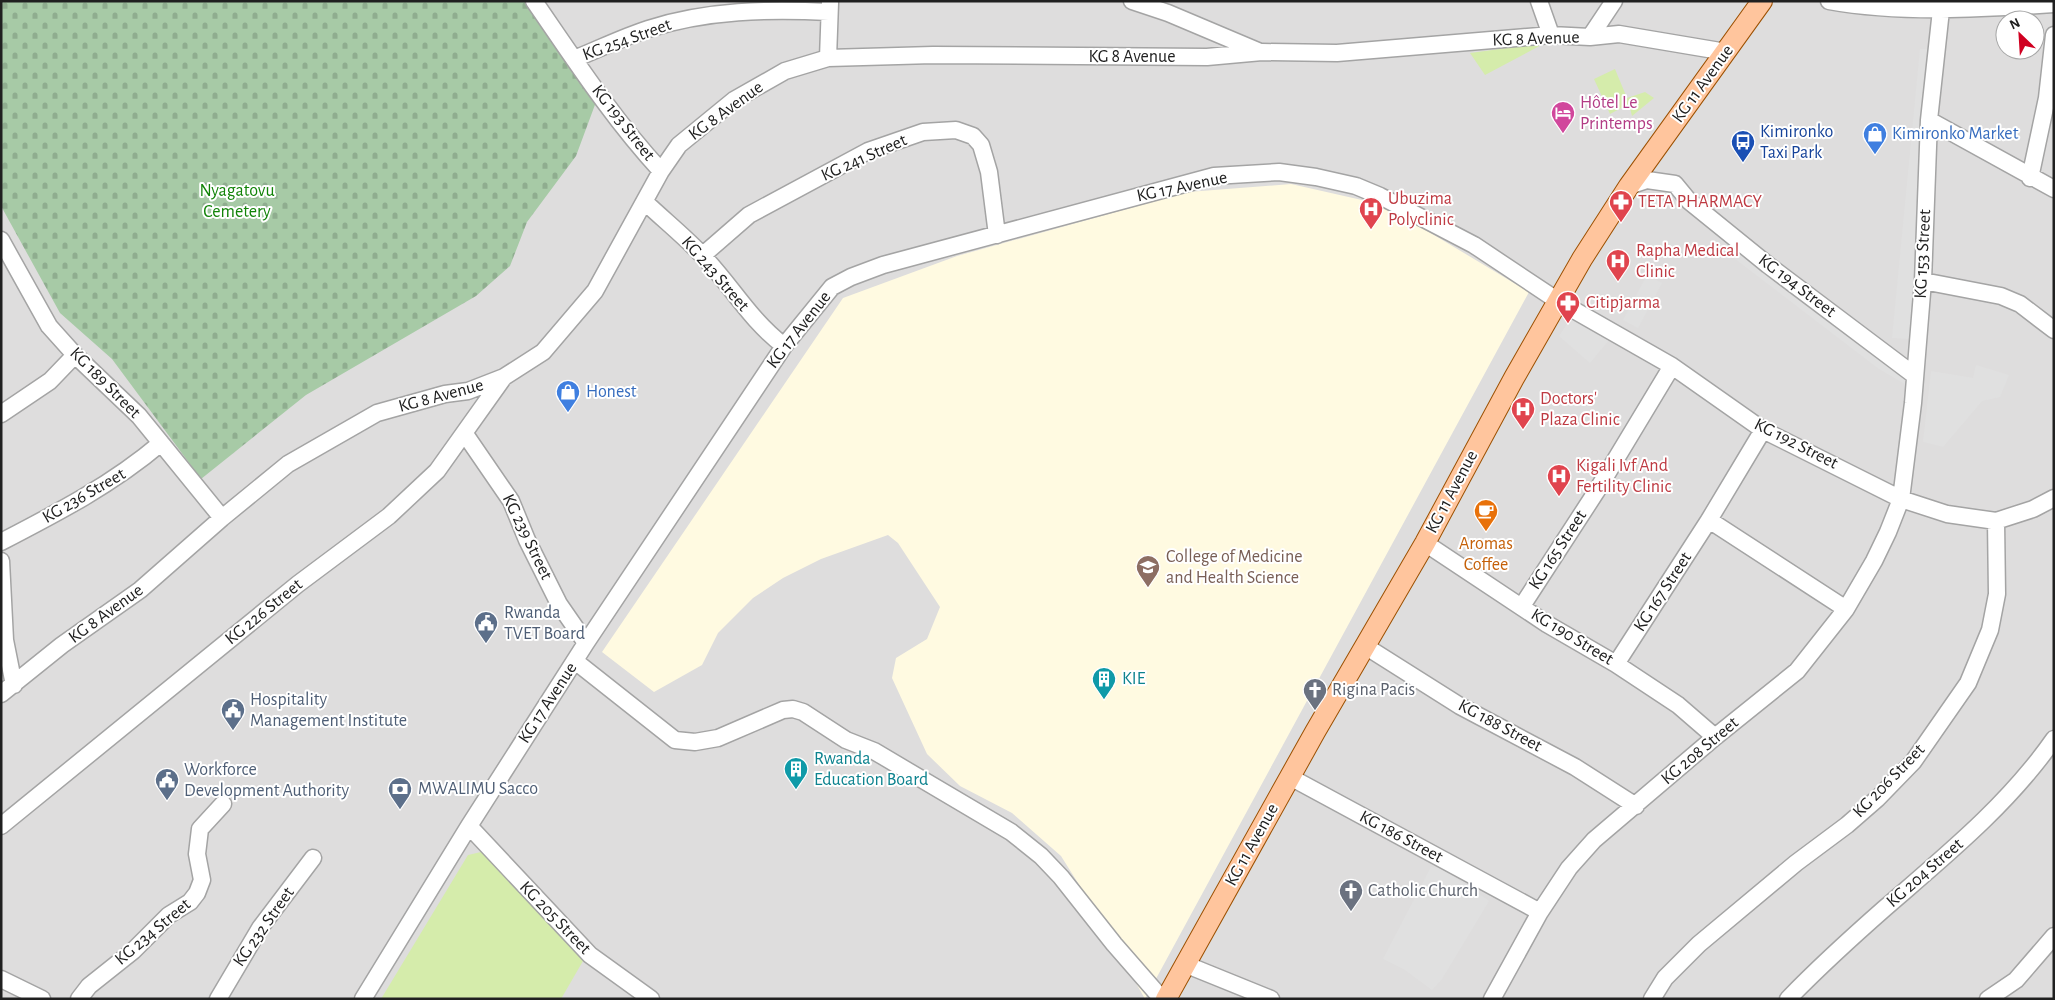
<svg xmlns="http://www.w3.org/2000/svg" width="2055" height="1000" font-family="'Alegreya Sans',sans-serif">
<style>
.residential{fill:#dedddd;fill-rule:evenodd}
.education{fill:#fffae1}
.grass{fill:#d5ecab}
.cemetery{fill:url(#cemetery-stones)}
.parking{fill:#e0e0e0}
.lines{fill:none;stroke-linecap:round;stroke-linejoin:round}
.minor-casing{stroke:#a4a4a4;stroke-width:19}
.major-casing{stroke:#9c5000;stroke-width:22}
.minor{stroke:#fff;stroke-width:16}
.major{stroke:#ffc59d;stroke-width:20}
.labels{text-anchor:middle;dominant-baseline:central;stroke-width:4;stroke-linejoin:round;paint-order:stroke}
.street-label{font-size:18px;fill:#202020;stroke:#fff}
.hotel-label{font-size:18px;fill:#b23c85;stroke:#fff;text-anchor:start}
.transit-label{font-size:18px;fill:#164399;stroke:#fff;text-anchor:start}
.shop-label{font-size:18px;fill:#366cbe;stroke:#fff;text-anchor:start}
.park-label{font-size:18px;fill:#118308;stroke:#fff}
.health-label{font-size:18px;fill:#be3a42;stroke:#fff;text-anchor:start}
.food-label{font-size:18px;fill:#c56008;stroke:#fff}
.education-label{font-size:18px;fill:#785e54;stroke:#fff;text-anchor:start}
.service-label{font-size:18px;fill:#4e5e75;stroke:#fff;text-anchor:start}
.culture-label{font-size:18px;fill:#0d838f;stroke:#fff;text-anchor:start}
.worship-label{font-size:18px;fill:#5b616d;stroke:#fff;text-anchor:start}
</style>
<defs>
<pattern id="cemetery-stones" width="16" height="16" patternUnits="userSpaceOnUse" patternTransform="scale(1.25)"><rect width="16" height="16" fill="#a7caa6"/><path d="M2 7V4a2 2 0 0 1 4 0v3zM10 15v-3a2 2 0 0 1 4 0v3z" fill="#8fad8f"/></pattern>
</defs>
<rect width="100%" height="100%" fill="#f1ebe6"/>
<path class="residential" d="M1,1H2054V999H1ZM2005,20H2035V50H2005Z"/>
<path class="education" d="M1291,184L1384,205L1529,292L1145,999L1093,907L1061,856L1012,813L960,786L927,754L892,678L896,658L927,639L940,607L898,543L888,535L821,559L783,578L753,598L718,633L702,665L654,692L602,652L843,298L957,256L1188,192Z"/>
<path class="grass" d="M1545,43L1485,75L1470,53Z
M1615,69L1627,98L1645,92L1654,98L1632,116L1629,104L1610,114L1594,79Z
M481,852L550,922L583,961L561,999H381L468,855Z"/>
<path class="cemetery" d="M1,1H526L596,102L576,156L527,222L510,266L476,296L306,395L201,479L112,359L60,313L1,206Z"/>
<path class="parking" d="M1920,49H1934L1910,339L1892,338Z
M1738,247L1909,374L1905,384L1879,369L1730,255Z
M1647,275L1662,283L1638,328L1623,320Z
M1573,315L1613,335L1590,363L1559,336Z
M1976,365L2009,375L2000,397L1982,401L1943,447L1923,442L1931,371L1973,378Z
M1431,867L1441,868L1489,901L1442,979L1432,990L1405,970L1383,959Z"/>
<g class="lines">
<g class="minor-casing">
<path id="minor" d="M534,1C574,59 613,119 661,171
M1132,1L1168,13L1258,51
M1539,1L1551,35
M1829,1C1902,14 1980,9 2054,4
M1590,37L1614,1
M828,58L830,3
M574,59C599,49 623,37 648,29C707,10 769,9 829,12
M1929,120L2054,189
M2030,178L2047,98L2054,35
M1629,186L1647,180L1675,184L1689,201L1768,265L1914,375
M645,202C664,220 684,236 702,255C732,286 748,318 784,346
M1,240L49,326L75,355L139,416L222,518
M703,255L749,215L868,151L923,132L956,130L973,136L981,145L989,172L997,235
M1923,281L2001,296L2020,304L2054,330
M1,414L50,381L75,355
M465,434L511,501L527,540L559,604L586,643
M1709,520L1846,609
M1,542C57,513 113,484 161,443
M1425,543L1547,624L1616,664L1678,705L1715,737
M1,561L5,640L14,685
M1522,606L1596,492L1672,366
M1365,646L1460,706L1575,767L1636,806
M575,661L675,740L695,742L718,738L783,710L793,709L803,712L846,740L874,751L1011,832L1041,856L1061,877L1114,944L1162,999
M1616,664L1709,520L1763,430
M1,694L62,645L140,590L222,518L288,464L377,413L445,394L468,391L504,377L543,352L595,291L661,171L679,145L734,100L785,71L828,58L933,55L1207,57L1262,52L1337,53L1551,35L1590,37L1619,34L1726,52
M1290,777L1540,912
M1,826L298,584L389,516L437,471L504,377
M469,826L590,955L651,999
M1187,965L1271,999
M1,979L42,999
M79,999L89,986L133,951L169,915L190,902L197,893L202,880L197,854L200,829L223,804
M218,999L260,928L313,858
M363,999L469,826L586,643L784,346L832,287L851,277L883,265L1214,176L1279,172L1316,177L1356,186L1380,196L1474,245L1558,301L1672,366L1763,430L1901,499L1947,514L1996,521L2033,509L2054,498
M1492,999L1540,912L1569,868L1594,840L1715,737L1797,671L1846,609L1874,561L1888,532L1901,499L1913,403L1923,281L1929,120L1942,1
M1652,999L1665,978L1699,944L1796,863L1847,825L1878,798L1913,762L1968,683L1990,630L1997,594L1996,521
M1788,999C1819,967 1852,937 1885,908C1945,856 2008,805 2054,739
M1988,999L2016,980L2054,936"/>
</g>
<g class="major-casing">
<path id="major" d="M1166,999L1315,732L1425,543L1514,378L1582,259L1629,186L1762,1"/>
</g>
<use href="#minor" class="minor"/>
<use href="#major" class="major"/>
</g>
<defs>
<g id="hotel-pin" transform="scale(1.25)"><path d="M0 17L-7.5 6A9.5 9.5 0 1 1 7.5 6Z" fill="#d1479c" stroke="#fff"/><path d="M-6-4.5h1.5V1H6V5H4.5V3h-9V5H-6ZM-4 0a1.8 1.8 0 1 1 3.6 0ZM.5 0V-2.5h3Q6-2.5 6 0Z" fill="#fff"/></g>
<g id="shop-pin" transform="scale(1.25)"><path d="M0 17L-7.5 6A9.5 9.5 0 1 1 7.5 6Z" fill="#3f7fe0" stroke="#fff"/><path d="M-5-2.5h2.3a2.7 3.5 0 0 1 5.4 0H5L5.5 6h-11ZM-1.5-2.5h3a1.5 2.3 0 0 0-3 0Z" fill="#fff"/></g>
<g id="bus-pin" transform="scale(1.25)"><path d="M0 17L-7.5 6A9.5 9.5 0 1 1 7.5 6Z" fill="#1a4fb4" stroke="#fff"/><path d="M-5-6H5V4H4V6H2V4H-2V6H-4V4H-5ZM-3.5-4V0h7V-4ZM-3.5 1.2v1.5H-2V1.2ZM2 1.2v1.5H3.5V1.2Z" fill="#fff"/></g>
<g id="pharmacy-pin" transform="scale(1.25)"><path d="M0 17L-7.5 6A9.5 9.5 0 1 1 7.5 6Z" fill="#e0444e" stroke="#fff"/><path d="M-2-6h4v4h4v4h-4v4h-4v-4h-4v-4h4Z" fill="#fff"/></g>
<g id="hospital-pin" transform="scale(1.25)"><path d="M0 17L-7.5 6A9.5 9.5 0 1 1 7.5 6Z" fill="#e0444e" stroke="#fff"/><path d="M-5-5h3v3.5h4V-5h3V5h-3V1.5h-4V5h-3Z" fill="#fff"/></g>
<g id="cafe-pin" transform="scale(1.25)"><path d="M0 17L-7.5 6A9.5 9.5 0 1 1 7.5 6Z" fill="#e8710a" stroke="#fff"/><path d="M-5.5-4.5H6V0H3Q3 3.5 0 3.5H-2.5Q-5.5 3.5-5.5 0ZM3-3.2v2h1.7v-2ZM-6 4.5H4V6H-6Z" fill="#fff"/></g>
<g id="university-pin" transform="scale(1.25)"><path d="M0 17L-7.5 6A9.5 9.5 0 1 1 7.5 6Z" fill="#8d6e63" stroke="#fff"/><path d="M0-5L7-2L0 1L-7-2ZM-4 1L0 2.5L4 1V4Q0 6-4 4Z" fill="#fff"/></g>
<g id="civic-pin" transform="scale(1.25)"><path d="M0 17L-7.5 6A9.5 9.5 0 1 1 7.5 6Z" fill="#5c6f8a" stroke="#fff"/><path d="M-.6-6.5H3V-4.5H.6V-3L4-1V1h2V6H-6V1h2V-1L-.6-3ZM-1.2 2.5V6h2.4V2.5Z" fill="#fff"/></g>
<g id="building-pin" transform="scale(1.25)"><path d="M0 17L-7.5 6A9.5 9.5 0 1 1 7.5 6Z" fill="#0f9aa8" stroke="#fff"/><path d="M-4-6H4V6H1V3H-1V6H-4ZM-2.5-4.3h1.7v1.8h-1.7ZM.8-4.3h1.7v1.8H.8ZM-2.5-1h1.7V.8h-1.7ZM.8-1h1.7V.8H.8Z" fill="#fff"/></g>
<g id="church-pin" transform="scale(1.25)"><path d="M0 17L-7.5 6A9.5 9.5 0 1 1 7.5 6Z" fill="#6b7280" stroke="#fff"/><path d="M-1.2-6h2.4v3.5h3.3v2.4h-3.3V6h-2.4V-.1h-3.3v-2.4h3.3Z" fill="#fff"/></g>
<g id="bank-pin" transform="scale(1.25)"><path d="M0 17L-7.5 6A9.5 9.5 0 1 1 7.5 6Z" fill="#5c6f8a" stroke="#fff"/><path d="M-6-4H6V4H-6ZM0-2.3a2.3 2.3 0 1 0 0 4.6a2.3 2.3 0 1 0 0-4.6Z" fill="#fff"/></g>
</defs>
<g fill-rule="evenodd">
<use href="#hotel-pin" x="1563" y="113"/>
<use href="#shop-pin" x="1875" y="134"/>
<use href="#bus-pin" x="1743" y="142"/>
<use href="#pharmacy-pin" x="1621" y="202"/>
<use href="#hospital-pin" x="1371" y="209"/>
<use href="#hospital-pin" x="1618" y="261"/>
<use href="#pharmacy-pin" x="1568" y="303"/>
<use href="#shop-pin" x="568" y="392"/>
<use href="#hospital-pin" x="1523" y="409"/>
<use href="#hospital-pin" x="1559" y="476"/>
<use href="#cafe-pin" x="1486" y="511"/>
<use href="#university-pin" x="1148" y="567"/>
<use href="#civic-pin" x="486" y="623"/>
<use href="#building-pin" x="1104" y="679"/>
<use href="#church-pin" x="1315" y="690"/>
<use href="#civic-pin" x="233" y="710"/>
<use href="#building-pin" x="796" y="769"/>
<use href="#civic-pin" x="167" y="780"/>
<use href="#bank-pin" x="400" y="789"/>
<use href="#church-pin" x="1351" y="891"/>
</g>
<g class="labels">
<g class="street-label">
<text transform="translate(1536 39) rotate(-2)">KG 8 Avenue</text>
<text transform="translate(627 40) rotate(-20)">KG 254 Street</text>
<text x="1132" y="57">KG 8 Avenue</text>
<text transform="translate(1703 84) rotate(-54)">KG 11 Avenue</text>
<text transform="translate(726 111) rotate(-36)">KG 8 Avenue</text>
<text transform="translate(623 123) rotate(52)">KG 193 Street</text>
<text transform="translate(864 158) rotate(-24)">KG 241 Street</text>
<text transform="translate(1182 187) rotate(-12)">KG 17 Avenue</text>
<text transform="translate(1923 254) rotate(-87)">KG 153 Street</text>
<text transform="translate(715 274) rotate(49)">KG 243 Street</text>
<text transform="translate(1797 286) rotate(37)">KG 194 Street</text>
<text transform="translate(799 330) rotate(-52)">KG 17 Avenue</text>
<text transform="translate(105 383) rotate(45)">KG 189 Street</text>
<text transform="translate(441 396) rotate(-15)">KG 8 Avenue</text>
<text transform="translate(1796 444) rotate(27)">KG 192 Street</text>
<text transform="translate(1452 492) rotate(-62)">KG 11 Avenue</text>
<text transform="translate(84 496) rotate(-30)">KG 236 Street</text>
<text transform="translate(527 537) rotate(64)">KG 239 Street</text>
<text transform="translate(1558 550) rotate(-57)">KG 165 Street</text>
<text transform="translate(1663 592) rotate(-57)">KG 167 Street</text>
<text transform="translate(264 612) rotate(-39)">KG 226 Street</text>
<text transform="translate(106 614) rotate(-36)">KG 8 Avenue</text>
<text transform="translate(1572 637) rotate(31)">KG 190 Street</text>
<text transform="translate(548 703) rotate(-57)">KG 17 Avenue</text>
<text transform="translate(1500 726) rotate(28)">KG 188 Street</text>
<text transform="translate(1700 751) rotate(-40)">KG 208 Street</text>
<text transform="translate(1889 781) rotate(-46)">KG 206 Street</text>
<text transform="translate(1401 837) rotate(28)">KG 186 Street</text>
<text transform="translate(1252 845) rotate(-61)">KG 11 Avenue</text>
<text transform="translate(1925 873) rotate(-41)">KG 204 Street</text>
<text transform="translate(555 918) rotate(46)">KG 205 Street</text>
<text transform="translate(264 927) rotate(-55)">KG 232 Street</text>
<text transform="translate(153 932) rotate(-40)">KG 234 Street</text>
</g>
<g class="hotel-label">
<text x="1580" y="103">Hôtel Le<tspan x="1580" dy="21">Printemps</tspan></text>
</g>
<g class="transit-label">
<text x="1760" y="132">Kimironko<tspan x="1760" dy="21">Taxi Park</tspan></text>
</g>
<g class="shop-label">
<text x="1892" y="134">Kimironko Market</text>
<text x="586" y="392">Honest</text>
</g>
<g class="park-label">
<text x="237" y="191">Nyagatovu<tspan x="237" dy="21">Cemetery</tspan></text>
</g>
<g class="health-label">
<text x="1388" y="199">Ubuzima<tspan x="1388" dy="21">Polyclinic</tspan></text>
<text x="1638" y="202">TETA PHARMACY</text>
<text x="1636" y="251">Rapha Medical<tspan x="1636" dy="21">Clinic</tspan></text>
<text x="1586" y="303">Citipjarma</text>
<text x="1540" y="399">Doctors'<tspan x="1540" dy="21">Plaza Clinic</tspan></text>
<text x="1576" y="466">Kigali Ivf And<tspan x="1576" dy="21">Fertility Clinic</tspan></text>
</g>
<g class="food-label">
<text x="1486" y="544">Aromas<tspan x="1486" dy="21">Coffee</tspan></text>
</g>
<g class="education-label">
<text x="1166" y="557">College of Medicine<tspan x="1166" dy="21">and Health Science</tspan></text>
</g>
<g class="service-label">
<text x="504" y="613">Rwanda<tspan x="504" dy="21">TVET Board</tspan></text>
<text x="250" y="700">Hospitality<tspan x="250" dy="21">Management Institute</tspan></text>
<text x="184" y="770">Workforce<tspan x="184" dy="21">Development Authority</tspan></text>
<text x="418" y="789">MWALIMU Sacco</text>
</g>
<g class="culture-label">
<text x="1122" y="679">KIE</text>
<text x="814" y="759">Rwanda<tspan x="814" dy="21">Education Board</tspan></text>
</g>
<g class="worship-label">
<text x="1332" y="690">Rigina Pacis</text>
<text x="1368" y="891">Catholic Church</text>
</g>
</g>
<rect width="2055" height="1000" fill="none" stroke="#202020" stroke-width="5"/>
<g transform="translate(2020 35) rotate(335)"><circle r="24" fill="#ffffff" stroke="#a6a6a6"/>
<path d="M0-4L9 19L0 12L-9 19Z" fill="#d00021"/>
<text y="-8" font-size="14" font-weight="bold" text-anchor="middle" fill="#202020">N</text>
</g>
</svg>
